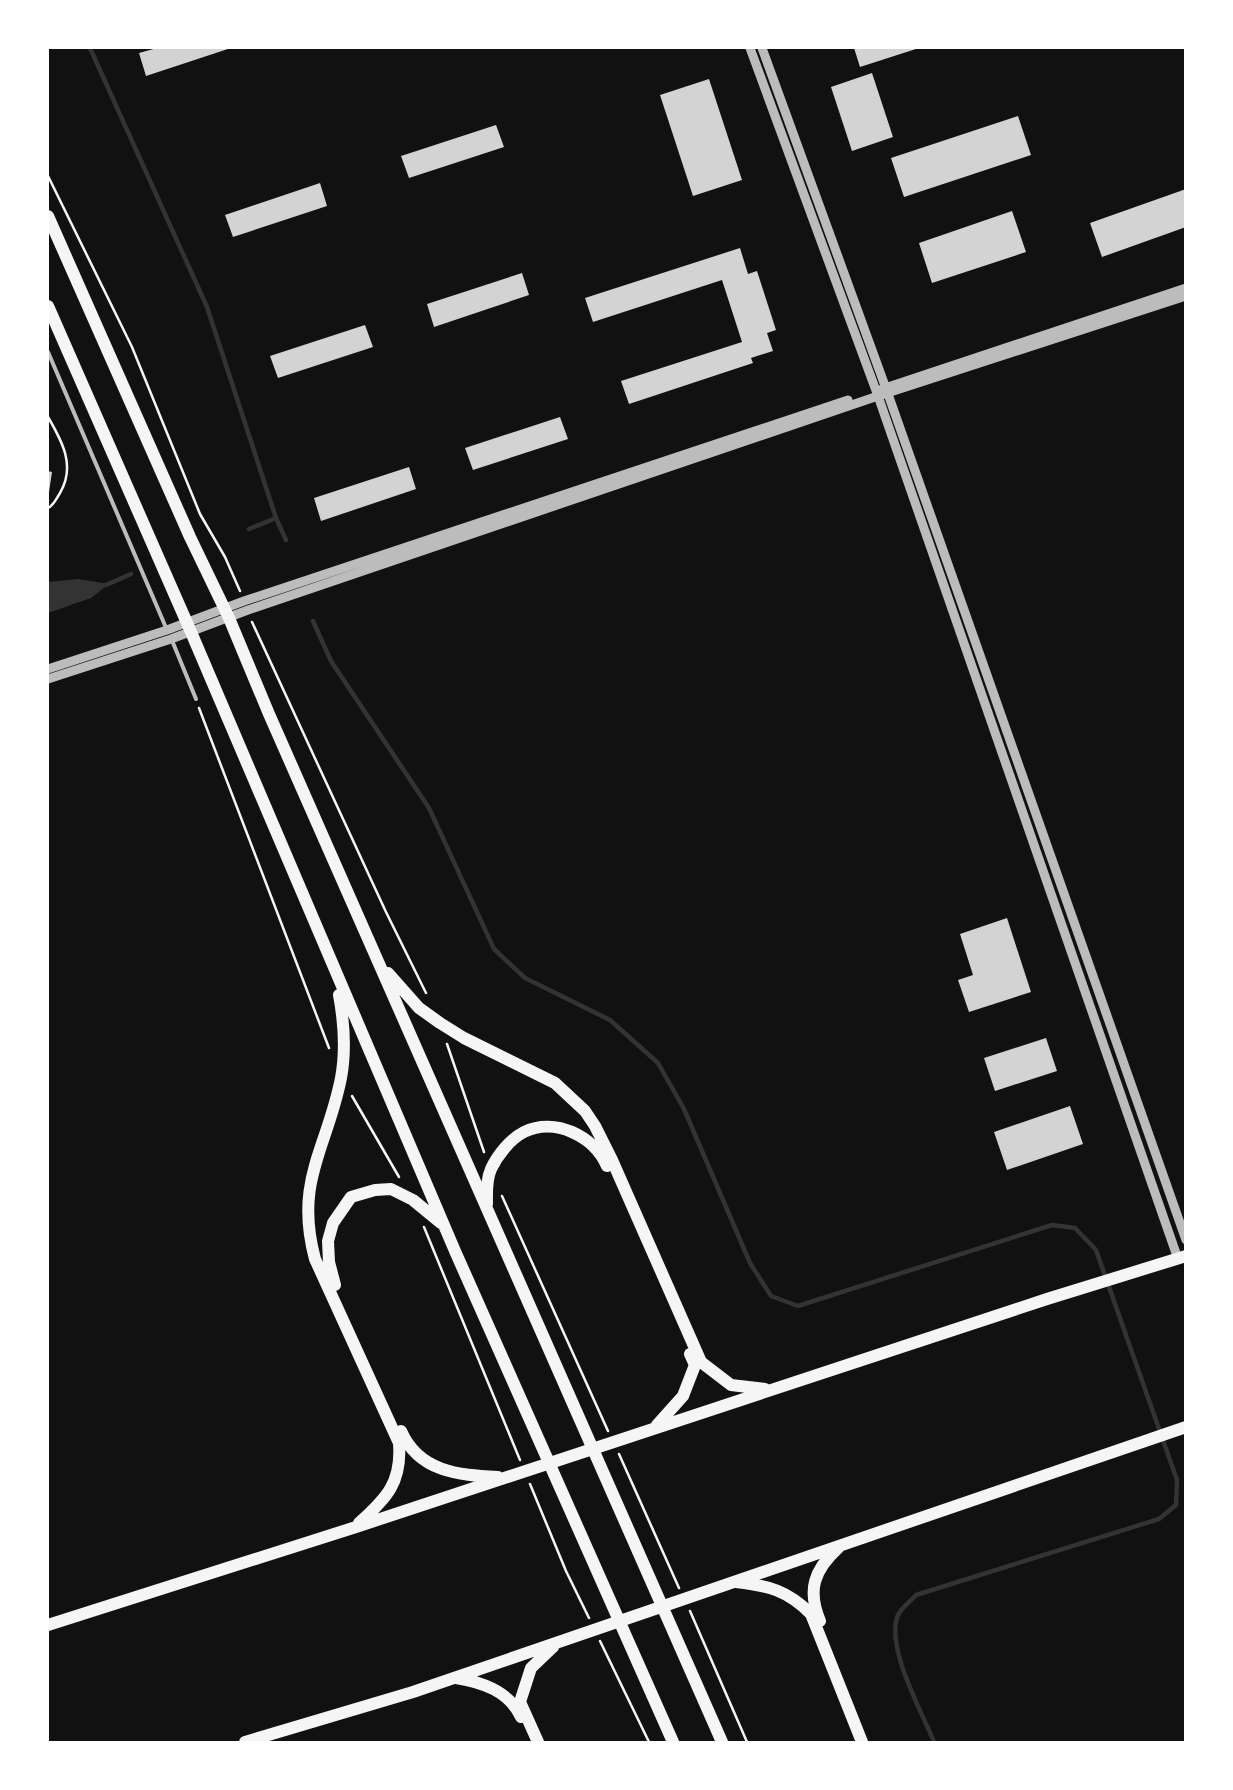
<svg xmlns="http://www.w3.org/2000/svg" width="1233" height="1790" font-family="'Roboto Condensed',sans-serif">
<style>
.water{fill:#333}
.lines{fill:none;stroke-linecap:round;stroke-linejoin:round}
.stream{stroke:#333;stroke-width:4.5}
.building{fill:#d3d3d3}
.path{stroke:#f5f5f5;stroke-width:2.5}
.service{stroke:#bcbcbc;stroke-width:4}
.tertiary{stroke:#bcbcbc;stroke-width:9}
.primary{stroke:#f5f5f5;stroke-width:12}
</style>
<rect width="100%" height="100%" fill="#111"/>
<path class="water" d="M78,579L109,584L91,598L48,613V582Z"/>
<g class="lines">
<path class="stream" d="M90,48L207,307L276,518L286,540
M249,529L276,518
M106,585L131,574
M313,621L331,661L429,808L494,949L525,978L610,1020L658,1063L684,1109L750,1263L771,1296L798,1306L1052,1225L1075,1228L1096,1250L1177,1480L1176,1505L1159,1519L916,1595C911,1601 901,1608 898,1615C885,1647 922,1712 934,1742"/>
</g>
<path class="building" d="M157,48H231L146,76L139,53Z
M854,48H919L860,67Z
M872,73L893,137L852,151L831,87Z
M709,79L742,180L693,196L660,95Z
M1018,116L1031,155L904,197L891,158Z
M496,125L504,147L409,178L401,156Z
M320,183L327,206L233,237L225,215Z
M1186,189V227L1102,257L1090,223Z
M1012,211L1026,252L932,283L919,243Z
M740,248L748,274L757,271L776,330L767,333L773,351L751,358L753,363L629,404L621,381L742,342L722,280L593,322L585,298Z
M522,273L529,295L434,327L427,304Z
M365,325L373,347L278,378L270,356Z
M560,417L568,439L473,470L465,448Z
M409,467L416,489L321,521L314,498Z
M48,471L52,472L49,492H48Z
M1007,918L1031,992L969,1012L958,980L973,975L960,934Z
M1046,1038L1057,1071L995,1091L984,1058Z
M1070,1106L1083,1144L1007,1170L994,1132Z"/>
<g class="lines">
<path class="path" d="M48,176L132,347L200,514L225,557L240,591
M48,417C62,441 76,466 60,493C56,499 54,505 48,508
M252,622L386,912L426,993
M199,708L329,1048
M447,1044L484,1152
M352,1096L399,1177
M502,1196L608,1431
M424,1227L520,1460
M619,1454L679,1588
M530,1484L566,1571L589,1618
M690,1611L747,1742
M600,1641L649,1742"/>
<path class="service" d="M48,352L167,630
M171,638L196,699"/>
<path class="tertiary" d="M750,48L878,396L1178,1259
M762,48L888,394L1186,1240
M882,389L1186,288
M48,669L167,630L244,601L848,400
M48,679L171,639L248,610L878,396L1186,296"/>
<path class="primary" d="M48,216L190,537L229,618L269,714L722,1742
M48,306L191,632L455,1251L673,1742
M388,973L419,1008L440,1023L464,1038L555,1083L585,1111L595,1126L612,1160L701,1362L731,1385L765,1389
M339,995C344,1022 346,1051 341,1078C327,1149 294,1181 315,1259L399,1443C402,1482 387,1498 359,1523
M487,1204C487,1193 486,1180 491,1169C497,1156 510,1139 524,1132C555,1117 594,1136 607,1166
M335,1285L329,1262L328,1241L333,1223L351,1197L375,1190L391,1189L413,1200L441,1223
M657,1425L683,1396L695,1365L690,1354
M401,1431C419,1472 458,1475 498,1477
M736,1582C769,1586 787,1590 811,1614L862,1742
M820,1621C807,1590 814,1570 838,1548
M48,1625L356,1527L1047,1299L1186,1256
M456,1678C482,1682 509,1691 521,1717
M245,1742L413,1692L1186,1427
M538,1742L520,1702L531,1668L553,1647"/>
</g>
<rect width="1233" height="1790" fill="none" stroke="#ffffff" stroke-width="98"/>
</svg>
